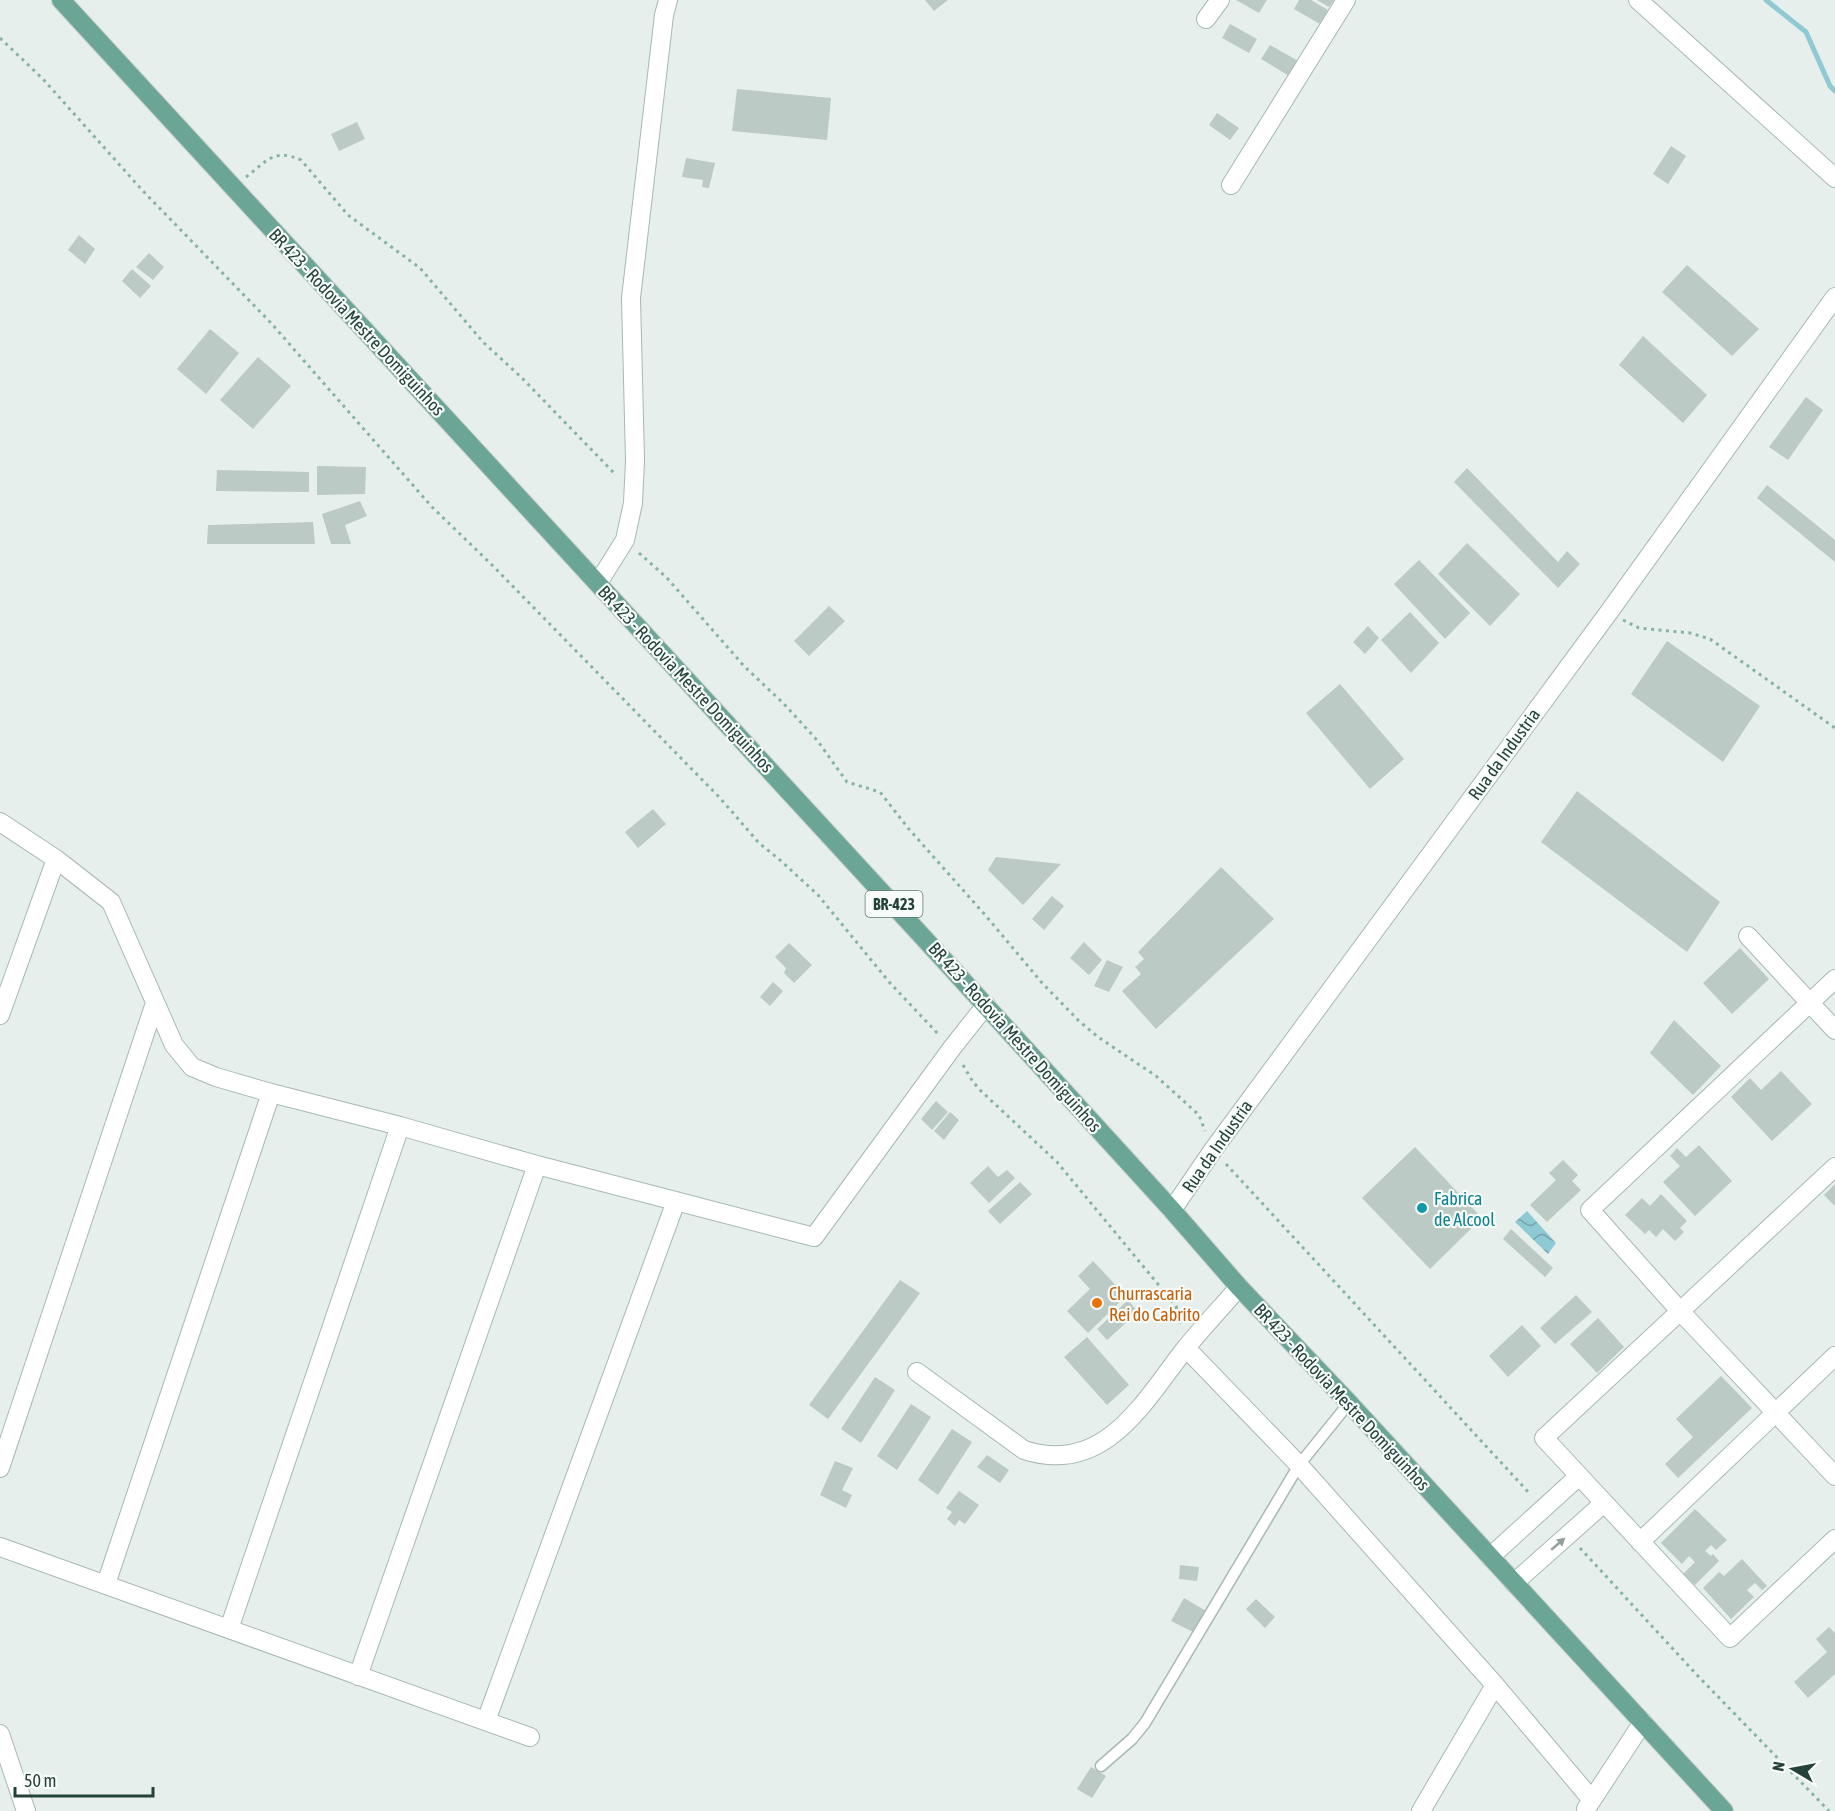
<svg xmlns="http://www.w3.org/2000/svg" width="1835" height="1811" font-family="'Asap Condensed',sans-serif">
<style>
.water{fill:url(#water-waves)}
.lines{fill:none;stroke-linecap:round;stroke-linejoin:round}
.stream{stroke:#8ec9d4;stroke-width:5}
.building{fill:#bbcac4}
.service-casing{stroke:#a8b8b2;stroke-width:13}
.minor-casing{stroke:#a8b8b2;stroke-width:20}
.tertiary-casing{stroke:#a8b8b2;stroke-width:20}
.primary-casing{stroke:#c2cac8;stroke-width:20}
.path{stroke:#86b3a5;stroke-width:3;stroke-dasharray:3 4.5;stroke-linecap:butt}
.service{stroke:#fff;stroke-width:10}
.minor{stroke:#fff;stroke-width:18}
.tertiary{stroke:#fff;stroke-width:18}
.primary{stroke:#6aa596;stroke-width:18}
.oneway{fill:#92a09c}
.culture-dot{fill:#0f9aa8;stroke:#f7fbf9;stroke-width:2}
.food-dot{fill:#e8710a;stroke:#f7fbf9;stroke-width:2}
.labels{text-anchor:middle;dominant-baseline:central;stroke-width:4.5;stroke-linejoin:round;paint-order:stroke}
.shield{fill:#f7fbf9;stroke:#637a73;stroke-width:1.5}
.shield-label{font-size:16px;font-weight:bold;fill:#24423a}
.street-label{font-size:18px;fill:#24423a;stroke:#f7fbf9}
.culture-label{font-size:18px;fill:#0d838f;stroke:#f7fbf9;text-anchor:start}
.food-label{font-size:18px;fill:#c56008;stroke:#f7fbf9;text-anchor:start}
</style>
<defs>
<pattern id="water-waves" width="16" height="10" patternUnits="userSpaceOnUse" patternTransform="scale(1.5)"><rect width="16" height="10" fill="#8ec9d4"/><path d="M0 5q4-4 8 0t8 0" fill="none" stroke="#74a5ad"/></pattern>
</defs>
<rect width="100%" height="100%" fill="#e6efeb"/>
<path class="water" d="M1527,1211L1556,1243L1548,1254L1515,1222Z"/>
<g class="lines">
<path class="stream" d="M1766,0L1806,32L1830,86L1835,91"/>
</g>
<path class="building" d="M925,0H948L934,11Z
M1236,0H1267L1259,13Z
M1299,0H1311L1328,10L1320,24L1294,9Z
M1317,0H1334L1329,7Z
M1230,24L1257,39L1249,53L1222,38Z
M1270,45L1300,62L1291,77L1261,59Z
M737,89L831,98L827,140L732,131Z
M1217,113L1239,128L1230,140L1209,125Z
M357,122L365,139L339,151L331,134Z
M1671,146L1686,156L1668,184L1653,174Z
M686,158L715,163L709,188L702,187L703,180L682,177Z
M79,235L95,249L85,264L68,250Z
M149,253L164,267L153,280L136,267Z
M1687,265L1759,329L1732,356L1662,292Z
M132,269L151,286L140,298L122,281Z
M210,329L239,353L206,394L177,369Z
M1643,336L1707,395L1683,423L1619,365Z
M258,357L291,386L253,429L220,400Z
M1806,397L1823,410L1788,460L1769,447Z
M317,466L366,467L365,494L317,495Z
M1467,468L1558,562L1567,551L1580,564L1558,588L1454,482Z
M217,470L309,472V492L216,491Z
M1767,485L1835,540V562L1757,498Z
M360,501L367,516L345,525L351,544H331L322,514Z
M313,522L315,544H207L208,525Z
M1467,543L1520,594L1490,626L1438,574Z
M1419,560L1470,613L1445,639L1394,584Z
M829,606L845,621L809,656L794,641Z
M1410,612L1439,643L1411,673L1381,640Z
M1368,626L1379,638L1365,654L1353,642Z
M1667,641L1760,706L1723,762L1631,694Z
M1340,684L1404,759L1370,789L1306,713Z
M1577,791L1720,902L1687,952L1541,842Z
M653,809L666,824L638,848L625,832Z
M996,857L1061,864L1023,905L988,870Z
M1221,867L1274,919L1156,1029L1122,991L1141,974L1135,967L1144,959L1138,952Z
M1052,896L1064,906L1044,930L1032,919Z
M1084,942L1102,960L1089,975L1070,958Z
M789,943L812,965L794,983L784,973L786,968L775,957Z
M1740,948L1769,979L1732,1014L1703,983Z
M1107,960L1123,967L1109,992L1094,986Z
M773,982L783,991L770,1006L760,997Z
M1674,1020L1721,1066L1693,1095L1650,1053Z
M1781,1071L1812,1104L1772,1141L1731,1097L1750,1078L1761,1090Z
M936,1101L948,1112L932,1130L921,1119Z
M950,1112L959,1120L944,1140L934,1131Z
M1699,1145L1732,1181L1695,1216L1663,1182L1680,1166L1670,1156L1677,1148L1686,1157Z
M1415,1147L1482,1218L1430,1269L1362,1198Z
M1563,1160L1578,1175L1572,1181L1581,1190L1547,1222L1530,1205L1556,1180L1549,1173Z
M988,1166L998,1177L1007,1170L1015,1178L989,1203L970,1183Z
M1020,1182L1032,1194L1000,1224L988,1211Z
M1835,1184V1206L1824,1195Z
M1661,1194L1687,1221L1680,1228L1684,1232L1675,1241L1663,1229L1656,1237L1649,1230L1645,1234L1625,1215L1642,1198L1650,1206Z
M1511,1229L1553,1268L1545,1277L1503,1239Z
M1093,1261L1126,1296L1088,1333L1067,1311L1090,1289L1078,1276Z
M900,1280L920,1293L828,1419L809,1405Z
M1576,1295L1592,1312L1555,1344L1540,1328Z
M1128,1300L1138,1312L1107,1340L1097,1329Z
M1598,1318L1624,1347L1597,1373L1570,1344Z
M1522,1325L1541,1346L1508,1377L1489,1356Z
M1087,1337L1129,1385L1107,1405L1064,1357Z
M1721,1376L1752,1408L1678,1478L1665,1464L1693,1437L1676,1419Z
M875,1377L895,1390L861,1443L841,1429Z
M911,1404L931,1417L897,1470L877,1456Z
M952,1429L972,1442L938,1495L918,1480Z
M987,1455L1009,1470L1000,1483L977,1467Z
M835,1461L853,1468L842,1490L852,1495L846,1508L820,1495Z
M959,1491L979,1505L965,1524L959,1520L955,1526L947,1519L952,1512L946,1508Z
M1695,1509L1727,1540L1716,1550L1711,1545L1705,1551L1711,1556L1713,1554L1719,1561L1695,1585L1683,1574L1695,1562L1689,1556L1682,1564L1661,1543Z
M1742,1559L1767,1586L1762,1590L1755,1583L1747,1590L1754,1597L1731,1619L1703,1588L1719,1572L1724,1576Z
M1180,1565L1199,1567L1197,1581L1179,1579Z
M1184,1598L1206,1611L1193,1632L1171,1621Z
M1256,1599L1275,1617L1265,1628L1246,1609Z
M1829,1627L1835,1633V1674L1808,1698L1794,1682L1827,1652L1816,1639Z
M1091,1767L1106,1776L1092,1798L1077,1789Z"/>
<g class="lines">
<g class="service-casing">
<path id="service" d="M1101,1766L1132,1739L1145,1723L1299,1465L1349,1403"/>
</g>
<g class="minor-casing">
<path id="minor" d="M1638,0L1835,178
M1206,19L1220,0
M1231,185L1346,0
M598,583L625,540L633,503L635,460L631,298L664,15L668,0
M0,822L56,859L111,902L174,1045L192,1067L216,1077L271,1093L400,1126L537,1165L814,1237L952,1048L986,1005
M1748,936L1835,1030
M1835,979L1590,1210L1680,1311L1835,1476
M0,1015L56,859
M1835,1167L1544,1438L1730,1638L1835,1539
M1186,1348L1299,1465L1495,1685L1592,1800
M917,1372L1024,1450C1104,1476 1143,1403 1185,1349C1202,1328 1221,1308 1239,1287
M0,1468L155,1003
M1640,1542L1835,1356
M0,1547L530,1737
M1490,1557L1579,1476
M1514,1583L1604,1503
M106,1584L271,1093
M229,1629L400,1126
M358,1676L537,1165
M486,1721L676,1201
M0,1734L26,1811
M1586,1809L1643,1722
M1421,1811L1495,1685"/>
</g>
<g class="tertiary-casing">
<path id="tertiary" d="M1172,1210L1213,1150L1609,612L1835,297"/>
</g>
<g class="primary-casing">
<path id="primary" d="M61,0L944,960L1172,1210L1239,1287L1349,1403L1724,1811"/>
</g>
<path class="path" d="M0,38L43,79L142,190L271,323L432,507L492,565L720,798L759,843L780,860L818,895L890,983L940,1036
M246,177C267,161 274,148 301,160L348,215L420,268L483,342L522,378L615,474
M639,553L667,578L744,666L783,703L817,740L847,782L880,792L908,828L986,916L1043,984L1079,1021L1098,1037L1156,1076L1199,1115L1205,1131
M1623,620L1639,628L1690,633L1710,639L1835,728
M963,1065L973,1082L981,1091L1057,1162L1176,1306L1181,1327
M1226,1164L1531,1495
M1580,1548L1696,1674L1829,1811"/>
<use href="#service" class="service"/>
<use href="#minor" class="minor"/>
<use href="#tertiary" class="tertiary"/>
<use href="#primary" class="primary"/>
</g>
<defs><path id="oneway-solid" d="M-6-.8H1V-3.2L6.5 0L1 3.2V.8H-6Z" transform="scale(1.5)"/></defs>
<use class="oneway" href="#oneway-solid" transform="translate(1558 1544) rotate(-41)"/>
<circle class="culture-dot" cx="1422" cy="1208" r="6"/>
<circle class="food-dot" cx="1097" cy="1303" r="6"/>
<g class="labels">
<rect class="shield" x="865.5" y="891" width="57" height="26" rx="4.5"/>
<g class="shield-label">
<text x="894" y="904">BR-423</text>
</g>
<g class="street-label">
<text transform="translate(357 322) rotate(47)">BR 423 - Rodovia Mestre Domiguinhos</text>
<text transform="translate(686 679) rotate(47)">BR 423 - Rodovia Mestre Domiguinhos</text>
<text transform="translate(1504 754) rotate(-54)">Rua da Industria</text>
<text transform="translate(1015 1037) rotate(48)">BR 423 - Rodovia Mestre Domiguinhos</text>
<text transform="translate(1217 1146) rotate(-55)">Rua da Industria</text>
<text transform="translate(1342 1397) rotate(47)">BR 423 - Rodovia Mestre Domiguinhos</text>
</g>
<g class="culture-label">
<text x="1434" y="1198">Fabrica<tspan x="1434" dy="21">de Alcool</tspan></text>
</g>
<g class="food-label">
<text x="1109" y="1293">Churrascaria<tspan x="1109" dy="21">Rei do Cabrito</tspan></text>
</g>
</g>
<g transform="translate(1793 1769) rotate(280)" stroke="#f7fbf9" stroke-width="4.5" paint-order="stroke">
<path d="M0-4.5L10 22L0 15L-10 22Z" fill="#24423a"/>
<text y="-9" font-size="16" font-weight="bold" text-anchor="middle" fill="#24423a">N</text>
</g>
<path d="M15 1787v9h138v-9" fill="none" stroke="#24423a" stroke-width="3"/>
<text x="24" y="1787" font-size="18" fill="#24423a" stroke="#f7fbf9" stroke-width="4.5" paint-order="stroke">50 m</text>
</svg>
